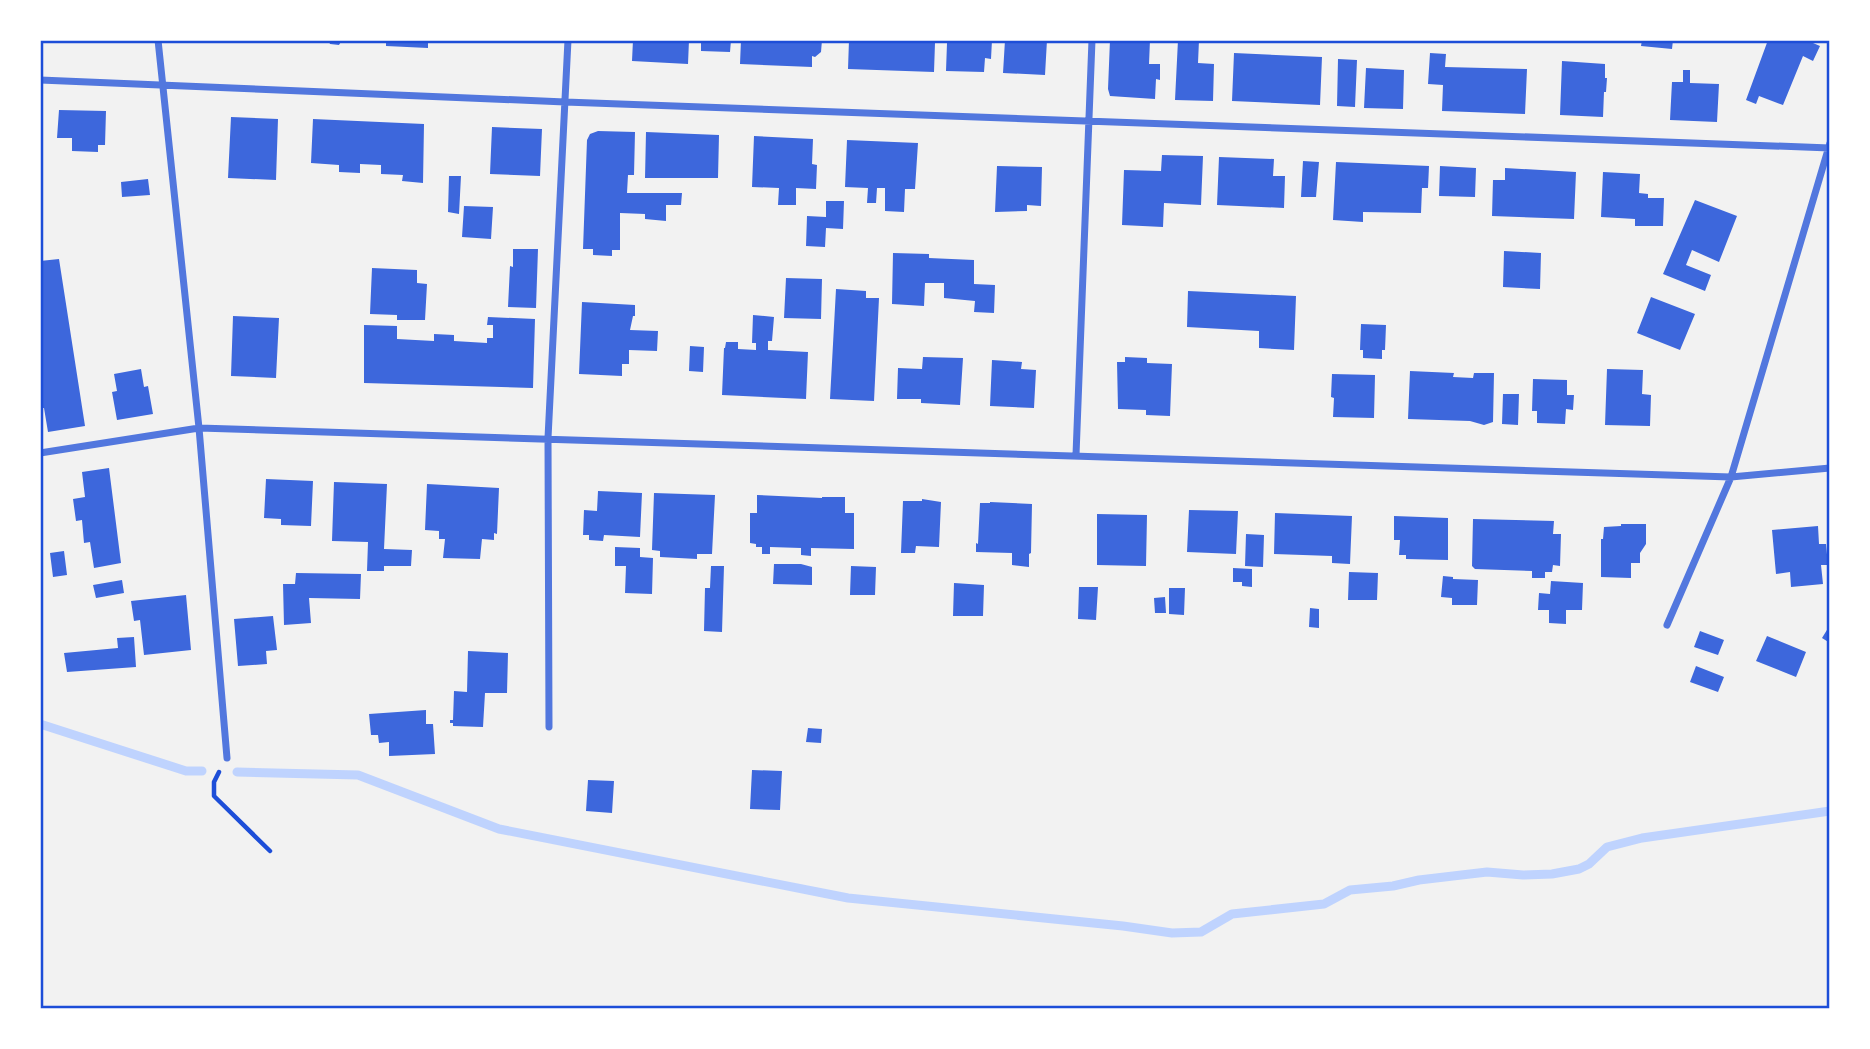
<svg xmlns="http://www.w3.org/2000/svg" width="1870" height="1049" font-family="'Nunito Sans',sans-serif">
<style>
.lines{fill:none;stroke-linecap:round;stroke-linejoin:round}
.stream{stroke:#bfd3fe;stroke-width:9}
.building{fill:#3d67dc}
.path{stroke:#1d4ed8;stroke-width:4.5}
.minor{stroke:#5277de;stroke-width:7}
.neatline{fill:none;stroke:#1d4ed8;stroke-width:2.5}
</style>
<rect width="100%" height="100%" fill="#f2f2f2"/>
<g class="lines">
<path class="stream" d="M40,724L186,771H202
M237,772L358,775L499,829L848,898L1123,926L1172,933L1201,932L1232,914L1324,904L1350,890L1393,886L1419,880L1487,872L1523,875L1552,874L1579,869L1589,864L1607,847L1642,838L1830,811"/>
</g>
<path class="building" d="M328,40H342L339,45L330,44Z
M386,40H428V48L386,46Z
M633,40H689L688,64L632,61Z
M701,40H731L730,52L701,51Z
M741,40H822L821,52L815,57L812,56V67L740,64Z
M849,40H992L991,59L985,58L984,72L946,71L947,43H935L934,72L848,69Z
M1005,40H1047L1045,75L1003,73Z
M1110,40H1150L1149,64H1160V80L1156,79L1155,99L1110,96L1108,89Z
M1178,40H1199L1198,63L1214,64L1213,101L1175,100Z
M1642,40H1673L1672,49L1641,46Z
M1768,40H1806L1820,46L1813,61L1803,56L1783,105L1759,96L1756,104L1746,100Z
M1234,53L1322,57L1320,105L1232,101Z
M1430,53L1446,54L1445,67L1527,69L1525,114L1442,111L1443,85L1428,84Z
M1338,59L1357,60L1355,107L1337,106Z
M1562,61L1605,64V78H1607L1606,92H1604L1603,117L1560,115Z
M1366,68L1404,70L1403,109L1364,108Z
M1683,70H1690V83L1719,84L1717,122L1670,120L1672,82H1683Z
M59,110L106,111L105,145H98V152L72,151V138H57Z
M231,117L278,119L276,180L228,178Z
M313,119L424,124L423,183L402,181L403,175L381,174V165L360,164V173L339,172V165L311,163Z
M492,127L542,129L540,176L490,174Z
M598,131L635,132L634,175H628L627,193H682L681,205H666V221L645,219V214L620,213V250H612V256L593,255V249H583L587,140L590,134Z
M646,132L719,135L718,178H645Z
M754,136L813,139L812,164L817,165L816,189L796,188V205H778L779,188L752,187Z
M847,140L918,143L915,189H905L904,212L885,211V188H877L876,203H867L868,188L845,187Z
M1162,155L1203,156L1201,205L1164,203L1163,227L1122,225L1124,170L1161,171Z
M1219,157L1274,159L1273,176H1285L1284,208L1217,205Z
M1303,161L1319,162L1316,197H1301Z
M1336,162L1429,166L1428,188H1422L1421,213L1363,212V222L1333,220Z
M997,166L1042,167L1041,206L1027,205V211L995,212Z
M1440,166L1476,168L1475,197L1439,196Z
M1505,168L1576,172L1574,219L1492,216L1493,180H1505Z
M1603,172L1640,174L1639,193L1648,194V198H1664L1663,226H1635V219L1601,217Z
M449,176H461L459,214L448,212Z
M148,179L150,195L122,197L121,182Z
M1695,200L1737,216L1719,262L1692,250L1686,265L1711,275L1705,291L1663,274Z
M826,201H844L843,229L826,228L825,247L806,246L807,216L826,217Z
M464,206L493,207L491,239L462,237Z
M513,249H538L536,308L508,307L510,266L513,267Z
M1504,251L1541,253L1540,289L1503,287Z
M893,253L929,254V258L974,260V284L995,285L994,313L974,312L975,301L944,298V283H925L924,306L892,304Z
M59,259L85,426L48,432L44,408H40V395L42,394L40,383V261Z
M372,268L417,270V283L427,284L425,320H397V315L370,314Z
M786,278L822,279L821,319L784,318Z
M836,289L866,291V298H879L874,401L830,399Z
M1188,291L1296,296L1294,350L1259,348V331L1187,327Z
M1651,297L1695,314L1680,350L1637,333Z
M582,302L635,305V316H633L630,330L658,331L657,351L629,350V364H622V376L579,374Z
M753,315L774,317L772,341H768V350L808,352L806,399L722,395L724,348H725L726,342H738V349L756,350V343H752Z
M233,316L279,318L276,378L231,376Z
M488,317L535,319L533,388L364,383V325L397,326V339L434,341V334L454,335V341L487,343V338H493V325H487Z
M1361,324L1386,325L1385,350H1382V359L1363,358V350H1360Z
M690,346L704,347L703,372L689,371Z
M923,357L963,358L960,405L921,403V399H897L898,368L922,369Z
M1125,357L1147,358V363L1172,364L1170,416L1146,415V410L1118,409L1117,362H1125Z
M992,360L1022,362L1021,369L1036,370L1034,408L990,406Z
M141,369L144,387L148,386L153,414L117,420L112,392L117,391L114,374Z
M1607,369L1643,370L1642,394L1651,395L1650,426L1605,425Z
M1410,371L1454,373L1453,377L1473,378L1474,373H1494L1493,422L1484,425L1470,421L1408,419Z
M1332,374L1375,375L1374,418L1333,417L1334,398L1331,397Z
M1533,379L1567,380V395H1574L1573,410L1566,409L1565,424L1537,423V411H1532Z
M1503,394H1519L1518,425L1502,424Z
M109,468L121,563L94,568L90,542L84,543L82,520L76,521L73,499L85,497L82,472Z
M266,479L313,481L311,526L281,525V519L264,518Z
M334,482L387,484L384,549L412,550L411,566H384V571H367L368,542L332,541Z
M427,484L499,488L497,534L494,533V540L482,539L480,559L443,558L445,539H439V531L425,530Z
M598,491L642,493L640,537L604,535L603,541L589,540V535H583L584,510L597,511Z
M654,493L715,495L712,554H697V559L660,557V551L652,550Z
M757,495L822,498V497H845V513H854V549L811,548V556L801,555V548L770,547V554H762V547H756V544L750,543V513H757Z
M922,499L941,502L939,547L916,546L915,553H901L903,501H922Z
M990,502L1032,504L1031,553L1029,554V567L1012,565V553L976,552V543L978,544L980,503H990Z
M1189,510L1238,511L1236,554L1187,552Z
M1275,513L1352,516L1350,564L1332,563V556L1274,554Z
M1097,514L1147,515L1146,566L1097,565Z
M1394,516L1448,518V560L1406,559V555H1399L1400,540H1394Z
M1473,519L1554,521L1553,534H1561L1560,566L1553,565L1552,572H1545V578H1532V571L1475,569L1472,566Z
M1621,524H1646V544L1640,553V563H1631V578L1601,577V539H1603L1604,527L1621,526Z
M1818,526L1819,544H1826L1828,565H1821L1823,584L1791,587L1790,572L1776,574L1772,530Z
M1246,534L1264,535L1263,567L1245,566Z
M615,547L640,548V557L653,558L652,594L625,593L626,566H615Z
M64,551L67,575L53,577L50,553Z
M774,564H801L812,567V585L773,584Z
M711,566H724L722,632L704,631L705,588H710Z
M851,566L876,567L875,595H850Z
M1233,568L1252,569V587L1242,586V582H1233Z
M1349,572L1378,573L1377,600H1348Z
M296,573L361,574L360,599L309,598L311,623L284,625L283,584H295Z
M1443,576L1453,577V579L1478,580L1477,605H1452V598L1441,597Z
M122,580L124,593L96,598L93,585Z
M1551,581L1583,583L1582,610H1566V624L1549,623V610H1538L1539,593L1550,594Z
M954,583L984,585L983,616H953Z
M1079,587H1098L1096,620L1078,619Z
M1169,588H1185L1184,615L1169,614Z
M186,595L191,650L144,655L140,620L134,621L131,601Z
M1165,597L1166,613H1155L1154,598Z
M1310,608L1319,609V628L1309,627Z
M273,616L277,650L266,651L267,664L238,666L234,619Z
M1830,625V643L1822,638Z
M1700,631L1724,640L1718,655L1694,647Z
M1767,636L1806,652L1796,677L1756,661Z
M134,637L136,667L67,672L64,653L118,648L117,638Z
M468,651L508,653L507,693H485L483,727L453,726V723H450V720H453L454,691L467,692Z
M1696,666L1724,677L1718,692L1690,682Z
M426,710V724H433L435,754L389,756V742L379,743L378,735H371L369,714Z
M808,728L822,729L821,743L806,742Z
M752,770L782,771L780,810L750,809Z
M588,780L614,781L612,813L586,811Z"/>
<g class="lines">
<path class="path" d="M219,772L214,782V796L270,851"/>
<path class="minor" d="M158,40L199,428L227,758
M40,80L565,102L1830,148
M40,453L199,428L1731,477L1830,468
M1076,455L1092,40
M1667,625L1731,477L1830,143
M549,727L548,438L568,40"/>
</g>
<rect width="1870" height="1049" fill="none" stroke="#ffffff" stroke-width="84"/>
<rect x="42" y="42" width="1786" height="965" class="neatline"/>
</svg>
